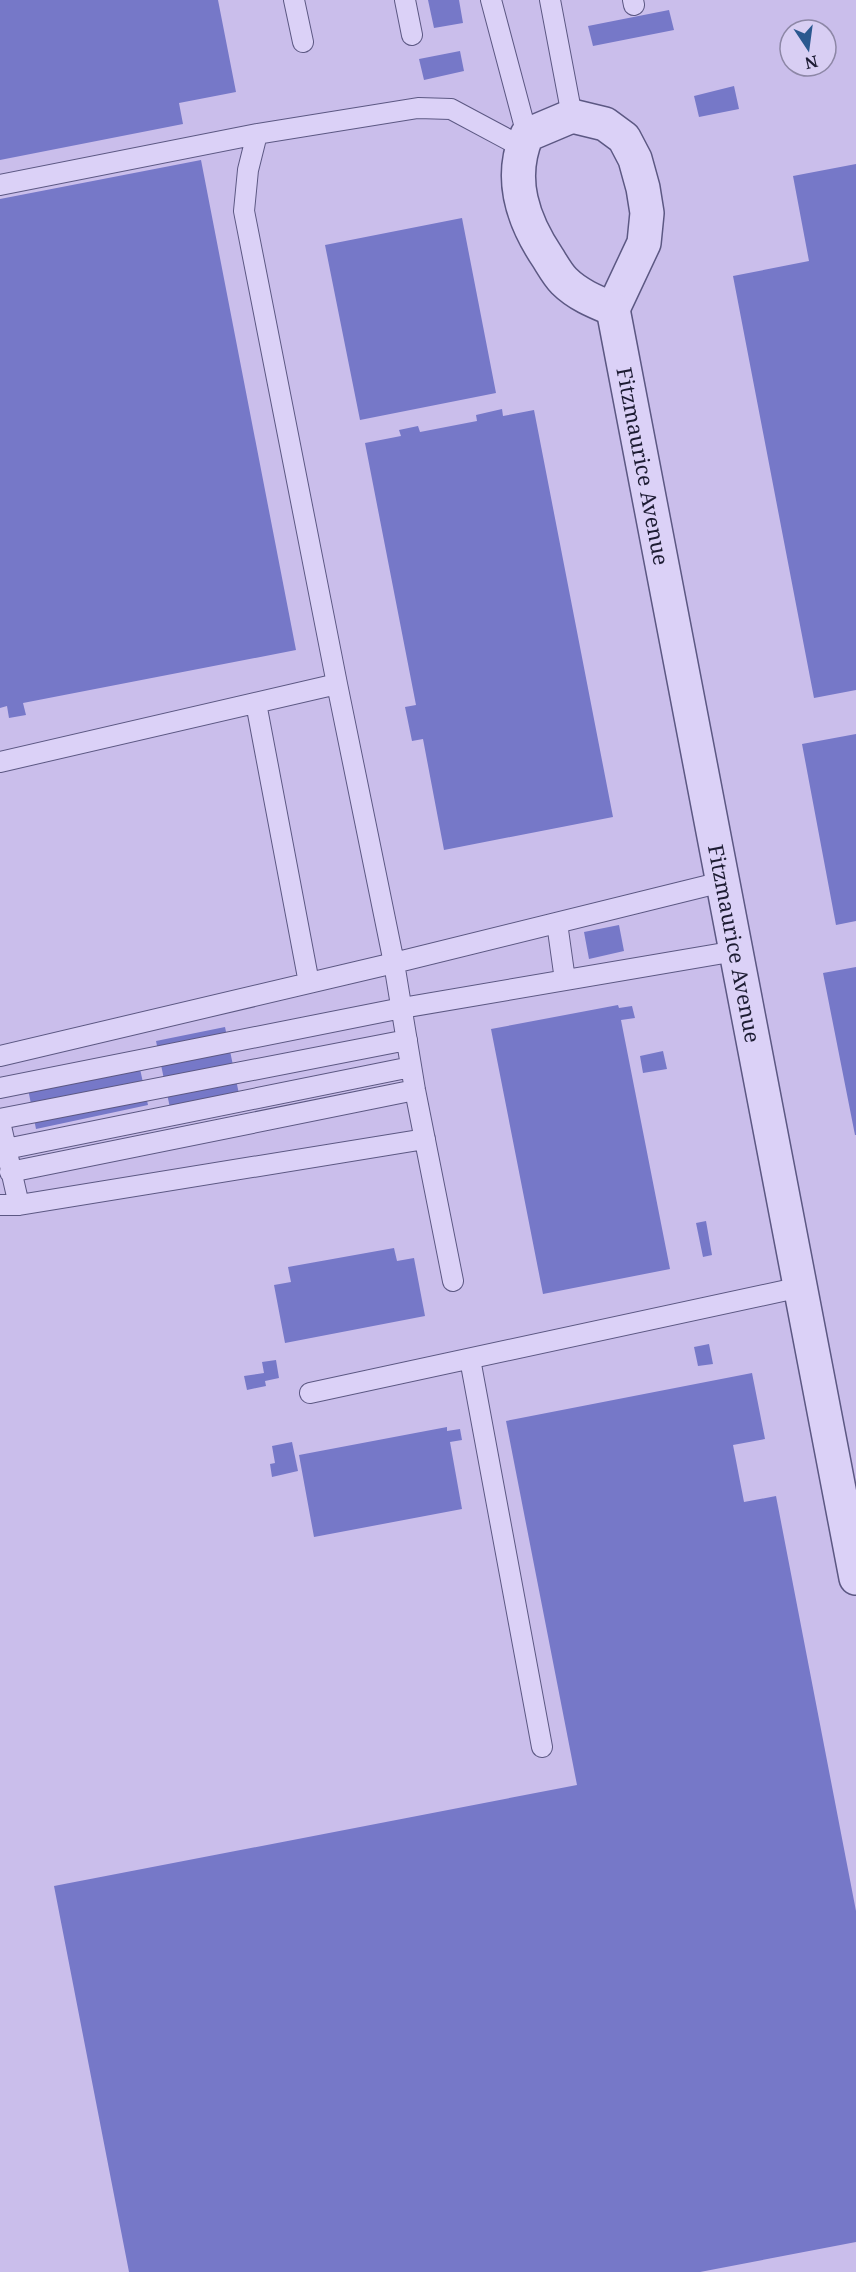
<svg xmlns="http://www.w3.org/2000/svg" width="856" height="2272" font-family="'Noto Serif',serif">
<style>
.building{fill:#7678c8}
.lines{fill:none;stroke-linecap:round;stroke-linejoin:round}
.service-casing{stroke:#5c5883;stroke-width:22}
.minor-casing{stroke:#5c5883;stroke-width:36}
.service{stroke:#dbd1f7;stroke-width:20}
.minor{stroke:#dbd1f7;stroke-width:33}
.labels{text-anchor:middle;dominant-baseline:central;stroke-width:6;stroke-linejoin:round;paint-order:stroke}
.street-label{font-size:21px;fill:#1d1c33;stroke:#d8cef3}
</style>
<rect width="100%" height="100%" fill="#cabeeb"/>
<path class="building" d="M0,0H218L236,92L179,103L183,124L0,160Z
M428,0H459L463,23L434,28Z
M669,10L674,30L593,46L588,26Z
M460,51L464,71L424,80L419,59Z
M734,86L739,109L699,117L694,96Z
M201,160L296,650L23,703L26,715L9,718L7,706L0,708V199Z
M856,164V690L814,698L733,276L809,261L793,176Z
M462,218L496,393L360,420L325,245Z
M502,409L503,416L534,410L613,817L444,850L423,739L412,741L405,707L416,705L365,443L401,436L399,430L418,426L420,432L477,421L476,415Z
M856,734V921L836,925L802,744Z
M619,925L624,951L589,959L584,932Z
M856,967V1135H855L823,973Z
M618,1005L619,1008L632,1006L635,1018L621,1020L670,1269L543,1294L491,1029Z
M225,1027L239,1094L170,1108L156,1041Z
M136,1051L148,1105L36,1129L25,1074Z
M663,1051L667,1069L643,1073L640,1056Z
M706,1221L712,1255L703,1257L696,1223Z
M394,1248L397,1261L414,1258L425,1316L285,1343L274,1285L291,1282L288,1267Z
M709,1344L713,1364L698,1366L694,1347Z
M276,1360L279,1378L265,1381L266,1386L247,1390L244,1376L264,1373L262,1362Z
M752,1373L765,1439L733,1445L744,1502L776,1496L856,1911V2242L700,2272H129L54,1886L577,1785L506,1421Z
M447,1427V1431L460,1429L462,1440L450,1442L462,1509L314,1537L299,1455Z
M292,1442L298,1471L272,1477L270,1464L275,1463L272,1446Z"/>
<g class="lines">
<g class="service-casing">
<path id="service" d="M294,0L303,42
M405,0L412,35
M491,0L527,135
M550,0L572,116
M633,0L634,5
M257,134L248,170L244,211L337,684L394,963L415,1090L453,1281
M0,185L257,134L418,108L451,109L522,147
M256,703L309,983
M0,762L337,684
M557,923L565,980
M0,1056L394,963L722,882
M0,1088L402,1008L736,951
M0,1119L407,1040
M0,1122L19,1205
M6,1149L411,1067
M10,1172L415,1090
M0,1205H19L425,1139
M470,1359L542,1747
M310,1393L801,1287"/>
</g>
<g class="minor-casing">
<g id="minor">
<path d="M572,116L605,124L624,138L635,159L643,188L647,213L644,243L613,309C596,302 578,295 564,281C558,275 553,266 548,258C523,221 508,179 527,135Z"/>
<path id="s1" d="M613,309L856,1578"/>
</g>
</g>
<use href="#service" class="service"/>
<use href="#minor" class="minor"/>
</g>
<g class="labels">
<g class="street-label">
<text stroke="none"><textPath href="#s1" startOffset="160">Fitzmaurice Avenue</textPath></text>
<text stroke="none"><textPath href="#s1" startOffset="646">Fitzmaurice Avenue</textPath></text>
</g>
</g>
<g transform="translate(808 48) rotate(167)"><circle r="28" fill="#d8cef3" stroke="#8d87a6" stroke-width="1.5"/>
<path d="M0-4.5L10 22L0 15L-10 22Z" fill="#2b588f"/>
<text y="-9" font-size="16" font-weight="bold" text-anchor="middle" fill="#1d1c33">N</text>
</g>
</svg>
